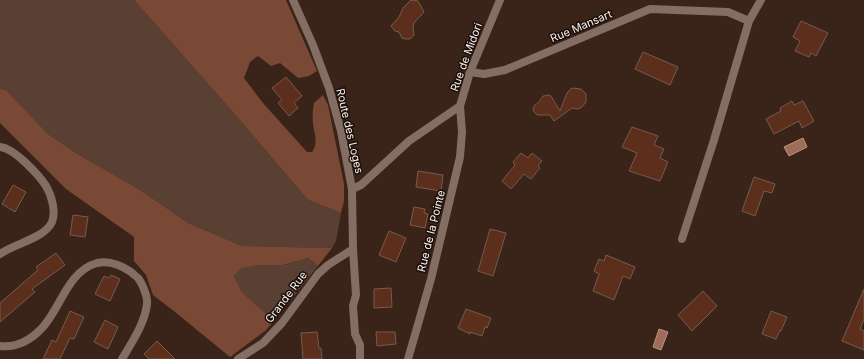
<svg xmlns="http://www.w3.org/2000/svg" width="864" height="359" font-family="Inter,sans-serif">
<style>
.green{fill:#5a3f33}
.forest{fill:#794935}
.water{fill:#9e6c57;stroke:#ba9483}
.building{fill:#5b2f1b;stroke:#765b4f}
.lines{fill:none;stroke-linecap:round;stroke-linejoin:round}
.minor{stroke:#846e64;stroke-width:8}
.tertiary{stroke:#846e64;stroke-width:8}
.labels{text-anchor:middle;dominant-baseline:central;stroke-width:3;stroke-linejoin:round;paint-order:stroke}
.street-label{font-size:11px;fill:#fdf0eb;stroke:#1a0f0b}
</style>
<rect width="100%" height="100%" fill="#3a2318"/>
<path class="green" d="M0,0H134L232,111L308,200L341,213L336,241L332,248L242,246L188,223L142,191L76,153L48,134L6,90L0,89Z
M308,258L318,266L274,321L242,292L234,276L241,267L260,265H284Z"/>
<path class="forest" d="M134,0H286L317,71L309,76L298,78L280,63L271,66L258,56L250,62L244,78L263,103L307,152H312C319,142 314,134 313,123C312,117 313,109 314,103L323,95L328,105L344,184V201L341,213L308,200L232,111Z
M0,89L6,90L48,134L76,153L142,191L188,223L242,246L332,248L318,266L308,258L283,265H260L241,268L234,276L242,292L274,321L265,331L230,357L175,312L153,295L146,275L134,261V237L66,189L0,123Z"/>
<path class="water" d="M803,138L807,147L789,156L784,147Z
M659,329L668,332L661,350L653,347Z"/>
<path class="building" d="M411,0L418,1L424,12L414,23L413,29L414,35L410,39H406L402,38L399,32L395,31L391,26L399,17L403,8Z
M801,21L828,33L816,56L811,53L809,57L795,51L800,41L793,37Z
M643,52L678,67L670,85L635,69Z
M286,77L302,96L294,103L298,108L289,116L278,103L282,100L272,88Z
M572,88L581,89L586,94V102L582,107L578,109L572,108L554,121L550,115H538L536,114L533,110L534,106L539,102L543,96L548,95L551,96L560,111L567,93Z
M792,101L794,105L803,101L814,121L802,128L799,121L774,134L766,119L781,111L780,108Z
M632,127L658,136L654,145L664,149L660,158L668,162L660,181L629,171L637,153L622,147Z
M521,153L528,158L532,153L542,161L538,166L540,168L531,179L524,174L511,189L502,181L515,165L513,162Z
M418,171L443,175L441,191L416,187Z
M754,177L775,184L772,193L764,191L755,216L742,211Z
M13,185L26,192L15,212L2,204Z
M414,207L425,209L424,213L428,214L425,228L410,225Z
M73,215L88,217L85,237L70,235Z
M490,229L506,233L493,276L478,271Z
M389,231L406,238L396,262L379,255Z
M56,253L65,265L32,289L35,292L0,322V303L38,270L36,267Z
M606,255L635,267L630,279L623,276L614,300L593,291L599,274L594,271L599,259L604,261Z
M111,275L120,279L110,301L95,294L104,276L109,278Z
M391,288L392,307L374,308V289Z
M864,289V319L860,329L864,331V350L842,341Z
M703,291L717,306L692,331L678,315Z
M466,309L491,318L487,328L485,327L482,336L470,332V334L458,328Z
M70,311L84,317L74,339L70,338L60,359H43L52,340L56,342Z
M771,311L787,317L781,331L780,330L776,339L762,334Z
M105,320L118,327L108,349L94,342Z
M317,332L319,348H321L322,359H303L301,333Z
M376,332H395L396,344L377,346Z
M157,341L175,359H149L144,354Z"/>
<g class="lines">
<path class="minor" d="M470,72L484,74L505,70L650,9L728,12L749,21L761,0
M0,147C14,148 39,175 46,186C52,196 56,212 52,222C45,238 14,244 0,254
M352,189L361,185L409,141L460,106L470,72L500,0
M682,239L714,140L749,21
M0,346C17,348 32,339 43,327C61,307 68,271 97,263C110,260 121,265 131,272C133,274 136,276 138,278C142,283 148,297 147,304C145,323 132,342 122,359
M408,359L431,279L460,157L462,132L460,106"/>
<path class="tertiary" d="M293,0L313,45L329,88L341,131L352,189L353,249L356,295L353,306L355,334L360,345V359
M238,359L263,343L282,323L318,274L328,265L353,249"/>
</g>
<g class="labels">
<g class="street-label">
<text transform="translate(581 26) rotate(-23)">Rue Mansart</text>
<text transform="translate(466 57) rotate(-70)">Rue de Midori</text>
<text transform="translate(350 131) rotate(77)">Route des Loges</text>
<text transform="translate(431 231) rotate(-76)">Rue de la Pointe</text>
<text transform="translate(286 297) rotate(-53)">Grande Rue</text>
</g>
</g>
</svg>
